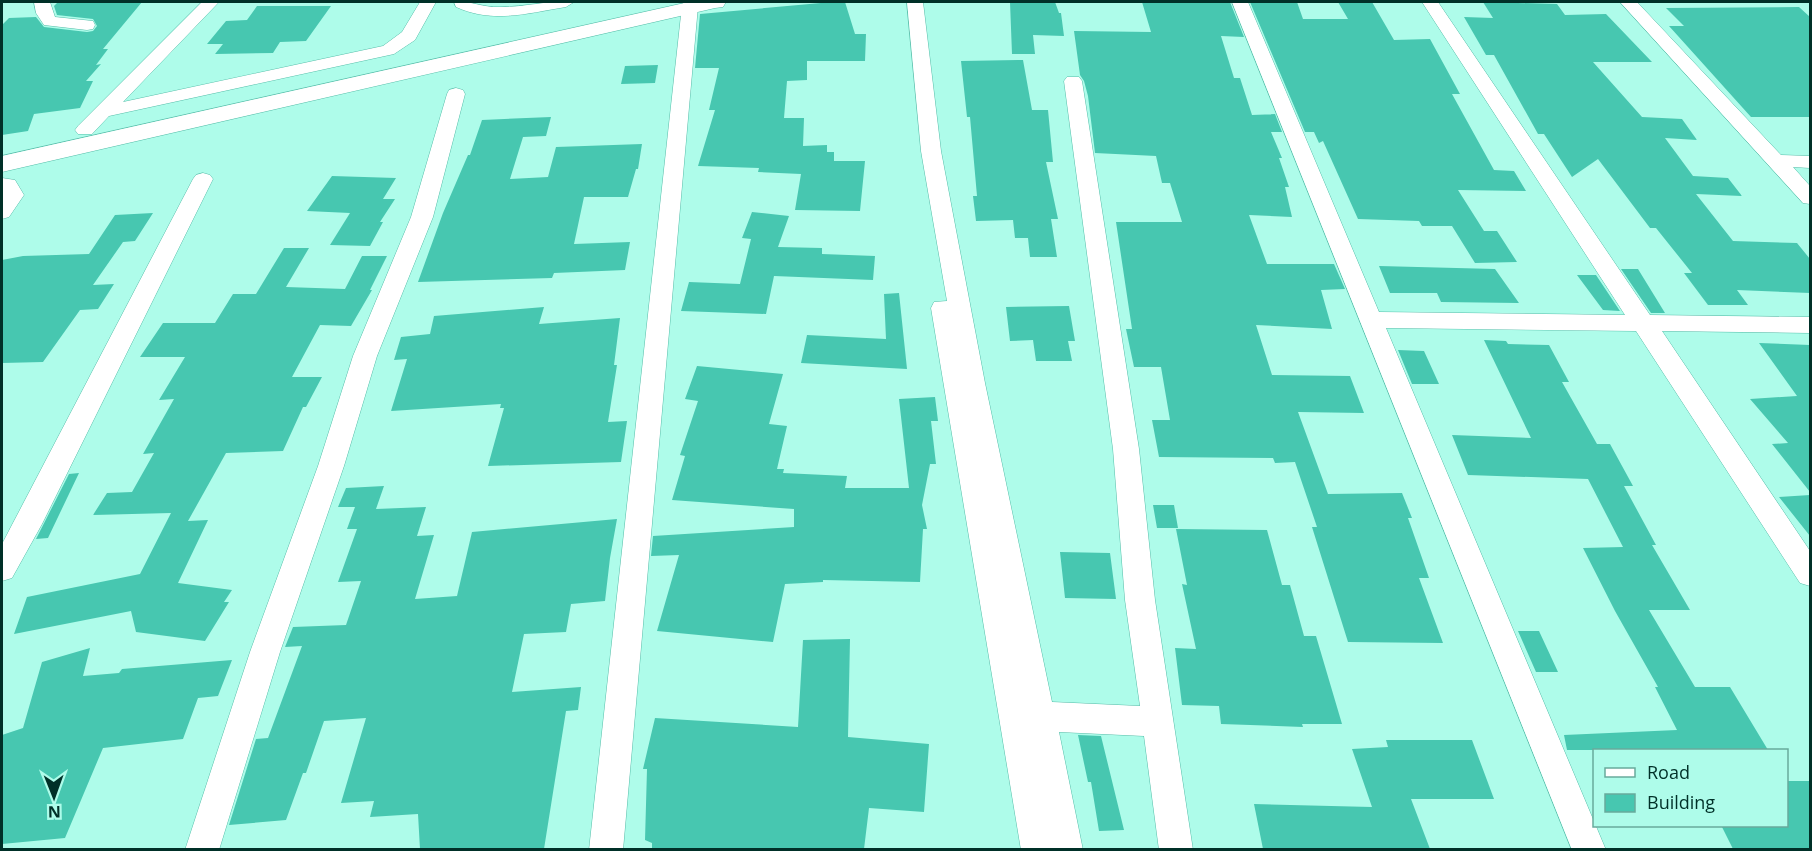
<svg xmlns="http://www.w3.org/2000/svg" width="1812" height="851" font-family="'Open Sans',sans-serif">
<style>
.building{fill:#47c7b0}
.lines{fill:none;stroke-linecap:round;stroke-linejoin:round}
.minor-casing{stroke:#56bda9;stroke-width:1}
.major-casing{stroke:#56bda9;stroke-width:1}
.minor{fill:#fff;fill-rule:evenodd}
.major{fill:#fff;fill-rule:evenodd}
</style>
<rect width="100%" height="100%" fill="#aefcea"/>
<path class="building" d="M58,2H142L103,49H108L96,65L101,64L86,81H93L80,108L34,114L28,131L2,135V25L9,18L36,17L44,27L87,32L93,31L97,26L93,19L57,15L54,6Z
M832,2H845L855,34H866L865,61H807V80L787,81L784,118H804L803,146L827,145V152H834V161H865L860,211L795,210L801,174L758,172L759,168L698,166L715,110H709L719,68H695L700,14Z
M1010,2H1055L1059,13H1061L1064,36L1033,35L1035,54H1012Z
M1142,2H1230L1244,37L1221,36L1234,78H1240L1252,115L1275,114L1282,132H1271L1282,158H1279L1289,187H1285L1292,217L1249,215L1267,264H1334L1345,289L1321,290L1332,329L1256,325L1272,375L1350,376L1364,413L1298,412L1328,494L1402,493L1412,518H1408L1429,578H1419L1443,643L1348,642L1312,527H1317L1295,462L1275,463L1273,458L1159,457L1152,420H1170L1161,367H1134L1126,329H1132L1116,222H1182L1170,183H1162L1156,156L1095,153L1088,96L1084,81L1080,75L1074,31L1151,32Z
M1250,2H1297L1303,19H1348L1338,2H1372L1394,40L1430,39L1460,94H1452L1494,170L1514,171L1526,191L1458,190L1484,231H1497L1517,262L1475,263L1452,226H1422L1419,221L1358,219L1323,141L1319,143L1314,132H1305Z
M1483,2L1557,4L1565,15L1606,14L1652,62H1593L1642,117L1682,119L1697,140L1665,138L1693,176L1728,178L1742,196L1696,194L1733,241L1797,243L1810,259V293L1737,290L1748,305H1708L1684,273H1692L1656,228H1650L1598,159L1572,177L1544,134H1538L1494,55H1486L1464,17L1493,18Z
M257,6H331L306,41L280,42L273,53L215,54L223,44H207L226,21L247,20Z
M1799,7L1810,17V117H1751L1669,26H1684L1666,8Z
M1023,60L1032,110H1048L1053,162H1046L1058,219H1051L1057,257H1030L1028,238H1015L1013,220L976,221L973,196H977L970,117H967L961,61Z
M658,65L655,83L621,84L625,66Z
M551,117L546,136L523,137L510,179L548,177L556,147L642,144L638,169H636L628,197H584L574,244L630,242L625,270L554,273L552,278L418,282L443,213L468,155H470L482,120Z
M332,176L396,178L383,199H395L380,222H383L370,246L330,245L350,213L307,211Z
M752,212L789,216L778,247L822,248V254L875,256L873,280L774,276L766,314L681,311L689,282L740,284L751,239L742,238Z
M153,213L135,241L123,242L93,285L114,284L98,309L80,310L43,362L2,363V260L23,256L89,254L115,215Z
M284,248H309L286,287L345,289L362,256H387L370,290H372L351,326L320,325L292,377H322L306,407H303L283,451L226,453L188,521L208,520L178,583L232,590L224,602H229L205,641L136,632L131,611L14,634L27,597L140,574L171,513L93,515L107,493L132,492L154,453L143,454L174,399L159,400L185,357H140L163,323H215L233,294H256Z
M1379,266L1495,269L1519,303L1441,302L1437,293H1390Z
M1621,269H1638L1665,313H1651Z
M1577,275H1596L1620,311L1603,310Z
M899,293L907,369L801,363L807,335L886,339L884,294Z
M1069,306L1075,341H1068L1072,361H1036L1033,340L1010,341L1006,307Z
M544,307L539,324L620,318L614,365H617L608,422L627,421L621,462L488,466L504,408H500L501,404L391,411L407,359L394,360L401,337L430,334L434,316Z
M1484,340L1506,341L1508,344L1549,345L1569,382H1562L1597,444H1610L1633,486H1624L1656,545H1652L1690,610H1649L1695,687H1730L1768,750H1567L1564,735L1677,730L1655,687H1658L1615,611L1583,548L1623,547L1588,479L1468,475L1452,435L1531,438Z
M1759,343L1810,345V492L1772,444L1788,443L1750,399L1797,396Z
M1398,350L1424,351L1439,384H1412Z
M697,366L783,374L769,424L787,426L777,469H784L783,473L847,476L845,488H909L899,399L935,397L938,421H931L936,464H930L922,505L927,529H923L920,582L823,580V582L785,584L773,642L657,631L679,555L651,556L653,536L794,527V509L672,500L685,456L680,455L698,401L685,399Z
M79,473L48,538L36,539L69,474Z
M384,486L376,509L426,507L417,536L434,535L415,599L457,596L472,532L617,519L610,558L605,601L571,604L566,632L524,634L512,692L581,687L578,710L566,711L544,849H420L418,814L370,817L374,801L341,803L366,718L324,721L306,773H303L286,820L229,825L256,739L268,738L302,646L285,647L293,627L346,625L361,581L338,582L357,529H347L355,507H338L346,488Z
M1810,495V536L1779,497Z
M1153,505H1174L1178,528H1157Z
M1176,529L1267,530L1282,585H1290L1304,636H1316L1342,724H1302L1303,727L1221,724L1219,706L1182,705L1175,648L1196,649L1182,584L1187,585Z
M1060,552L1110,553L1116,599L1065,598Z
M1518,631H1539L1558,672H1536Z
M850,639L848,737L929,744L924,812L869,808L864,849H652V843L645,840L647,769H643L655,718L798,727L803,640Z
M90,648L83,676L119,673L122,669L232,660L218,696L198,698L183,739L103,748L65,838L2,844V735L23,728L42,662Z
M1078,735L1101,736L1124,830L1099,831L1091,782H1088Z
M1386,740H1472L1494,799H1411L1430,849H1263L1254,804L1372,807L1352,749L1388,747Z
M1786,781H1810V848L1733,849L1721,825H1786Z"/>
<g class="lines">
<g class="minor-casing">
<path id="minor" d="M34,2H50L55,17L93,21L95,25L93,29L87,30L44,25L36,13Z
M202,2H219L123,102L383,46L402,32L420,2H436L415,40L394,54L109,116L92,134H78L75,130L78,126Z
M454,2C470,0 483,8 500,7C525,7 549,0 574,2L566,7C528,13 493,24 456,7Z
M684,2H696L698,6L623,850H589L682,6Z
M907,2H923L941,151L985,383L1052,702L1140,706L1125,600L1113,449L1064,81L1067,77H1079L1082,81L1139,449L1155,600L1193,850H1159L1144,736L1059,732L1083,850H1021L931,308L934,302L947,301L921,151Z
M1232,2H1248L1379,312L1625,315L1422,2H1438L1650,315L1810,317V333L1662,331L1810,551V586L1800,583L1636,331L1386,328L1606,850H1572Z
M1620,2H1637L1781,155L1810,156V168L1793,167L1810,186V204L1803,203Z
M456,88L463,90L465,94L433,217L377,356L344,466L280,652L219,850H185L250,652L318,466L353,356L411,217L447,94L449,90Z
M203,173L210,175L213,179L42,524L12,578L2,581V544L193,179L196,175Z
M2,178L15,180L24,195L9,217L2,219Z"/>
</g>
<g class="major-casing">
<path id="major" d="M689,2H726L723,7L715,8L2,172V156Z"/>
</g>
<use href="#minor" class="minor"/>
<use href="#major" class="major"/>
</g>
<rect width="1812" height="851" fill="none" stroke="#003028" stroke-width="6"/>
<rect x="1593" y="749" width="195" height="78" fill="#aefcea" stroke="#68aa9c" stroke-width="1.5"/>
<rect x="1605" y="768" width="30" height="9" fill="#ffffff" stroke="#68aa9c" stroke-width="1.5"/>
<text x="1647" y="779" font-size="18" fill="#003028">Road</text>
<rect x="1605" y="794" width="30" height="18" fill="#47c7b0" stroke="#68aa9c" stroke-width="1.5"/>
<text x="1647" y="809" font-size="18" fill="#003028">Building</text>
<g transform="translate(54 797) rotate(179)" stroke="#aefcea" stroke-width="4.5" paint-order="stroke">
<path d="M0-4.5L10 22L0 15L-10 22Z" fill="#003028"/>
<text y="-9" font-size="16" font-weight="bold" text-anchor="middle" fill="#003028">N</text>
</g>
</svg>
